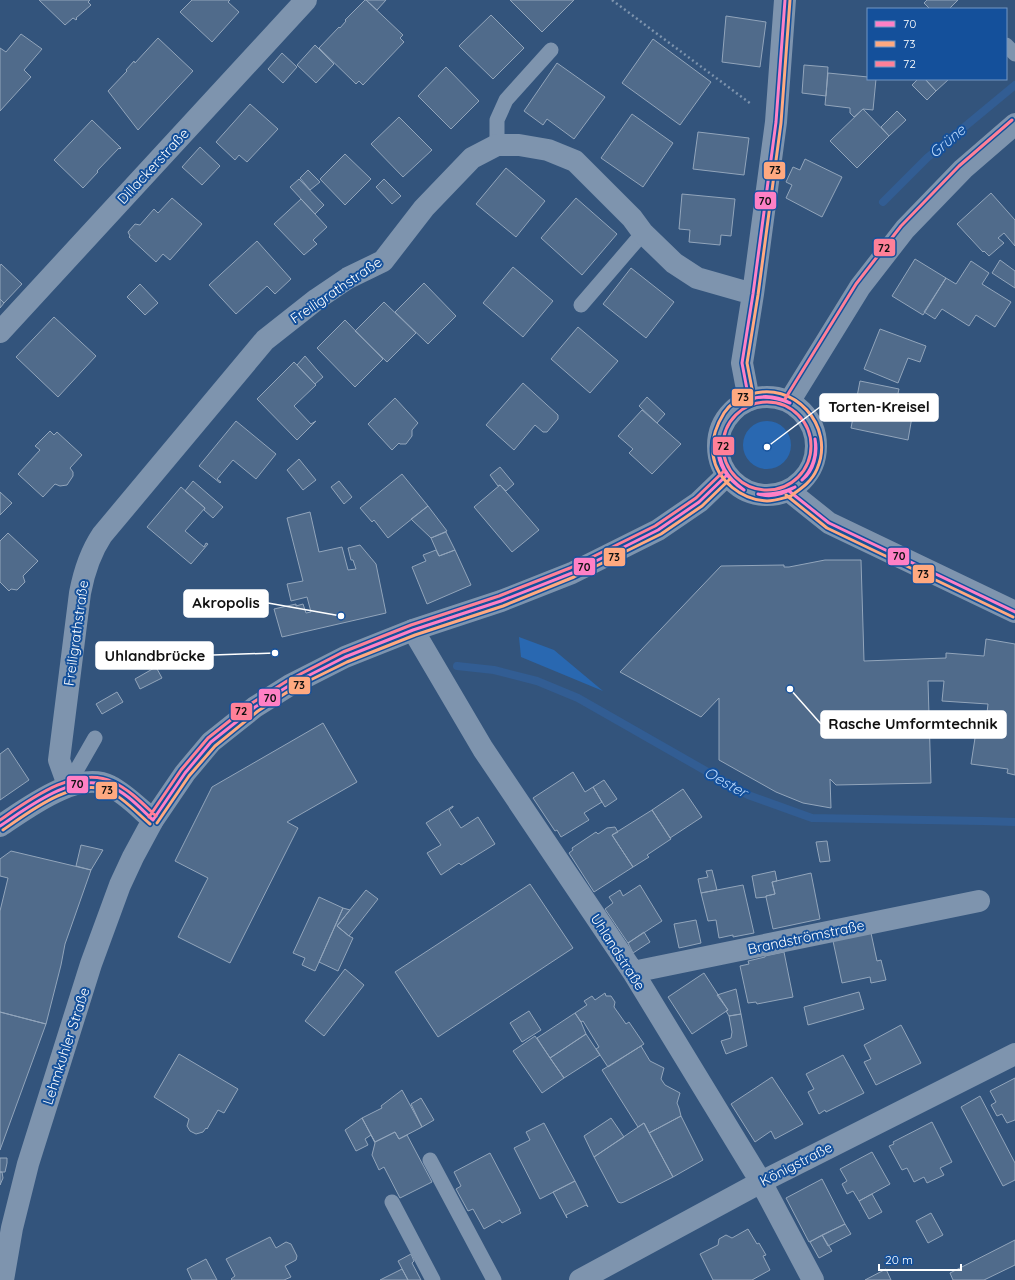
<svg xmlns="http://www.w3.org/2000/svg" width="1015" height="1280" font-family="Quicksand,sans-serif">
<style>
.green{fill:#2968b1}
.lines{fill:none;stroke-linecap:round;stroke-linejoin:round}
.stream{stroke:#325d93;stroke-width:8}
.building{fill:#506b8b;stroke:#92a5bb}
.path{stroke:#7e94ae;stroke-width:2.5;stroke-dasharray:2 3;stroke-linecap:butt}
.service{stroke:#7e94ae;stroke-width:15}
.minor{stroke:#7e94ae;stroke-width:22}
.tertiary{stroke:#7e94ae;stroke-width:22}
.bus-1-casing{stroke:#14509b;stroke-width:6}
.bus-2-casing{stroke:#14509b;stroke-width:6}
.bus-3-casing{stroke:#14509b;stroke-width:6}
.bus-1{stroke:#ff80c5;stroke-width:3}
.bus-2{stroke:#ffa980;stroke-width:3}
.bus-3{stroke:#ff8098;stroke-width:3}
.labels{text-anchor:middle;dominant-baseline:central;stroke-width:4;stroke-linejoin:round;paint-order:stroke}
.street-label{font-size:14px;fill:#fff;stroke:#14509b}
.water-label{font-size:15px;font-style:italic;fill:#b6d5fa;stroke:#14509b}
.leader{fill:none;stroke:#fff;stroke-width:1.5}
.callout-dot{fill:#fff;stroke:#14509b;stroke-width:1.5}
.callout{fill:#fff;stroke:#fff;stroke-width:1.5}
.callout-label{font-size:15px;text-anchor:middle;font-weight:bold;fill:#111}
.line-badge{stroke:#14509b;stroke-width:1.5}
.pale-badge-label{font-size:11px;text-anchor:middle;font-weight:bold;fill:#111}
</style>
<rect width="100%" height="100%" fill="#33547c"/>
<path class="green" d="M743 445a24 24 0 1 1 48 0a24 24 0 1 1-48 0Z
M519,637L554,650L603,691L521,657Z"/>
<g class="lines">
<path class="stream" d="M883,202L927,158L1015,85
M457,666L494,670L537,681L578,698L748,795L812,818L983,821L1015,822"/>
</g>
<path class="building" d="M39,0H90L88,2L91,5L76,18L77,19L76,20L73,18L65,25Z
M192,0H230L228,2L239,12L212,42L180,12Z
M365,0H366L403,35L400,38L404,42L363,85L359,81L356,84L319,48L339,27L340,28L346,21L345,20Z
M366,0H386L377,10Z
M510,0H574L542,32Z
M927,0H958L949,9H930L924,3Z
M491,15L524,48L493,79L459,46Z
M726,16L766,22L760,67L722,62Z
M21,34L42,49L24,70L31,77L0,111V48L6,52Z
M158,38L193,71L138,130L108,91L127,71L126,70L134,61L135,63Z
M653,39L711,82L680,125L622,83Z
M315,45L334,64L316,83L297,65Z
M282,53L297,67L283,83L268,69Z
M557,63L605,97L574,139L547,119L543,125L524,111Z
M804,65L828,67L826,96L802,93Z
M446,67L479,101L451,129L418,96Z
M828,73L868,77V79H876L873,110L863,109L854,117L850,113V108L825,105Z
M918,79H925L936,91L927,100L912,85Z
M925,79H949L936,91Z
M250,104L278,129L247,162L239,155L235,160L216,142Z
M863,109L889,136L857,168L830,141Z
M897,111L906,120L889,136L881,127Z
M632,114L673,143L643,187L601,158Z
M399,117L432,150L403,177L371,144Z
M92,120L121,148L120,149L119,148L97,171L98,172L83,188L54,160Z
M698,132L749,138L744,175L693,169Z
M200,147L220,166L202,185L182,167Z
M345,154L371,179L345,205L320,179Z
M805,159L842,177L822,217L786,198L792,185L786,182L793,167L800,170Z
M506,168L545,201L516,237L476,204Z
M308,170L320,182L310,190L300,178Z
M299,179L324,205L315,214L290,187Z
M384,179L401,196L392,204L376,187Z
M991,193L1015,220V246L1004,233L998,238L1004,243L989,256L984,251L983,252L957,224Z
M682,194L735,199L731,236L721,235L720,245L689,242L690,230L679,229Z
M172,198L202,224L170,260L163,254L156,262L129,237L130,236L128,232L135,224L140,225L154,209L158,213Z
M576,198L617,234L582,275L541,238Z
M301,199L327,227L313,240L317,244L304,255L274,224Z
M257,241L291,279L275,294L267,286L236,314L209,285Z
M915,259L946,278L923,315L892,296Z
M1000,260L1015,271V288L992,273Z
M971,261L989,273L982,284L1011,302L995,327L976,315L969,326L942,309L935,319L924,312L946,278L956,284Z
M1,264L22,284L4,303L0,299V266Z
M513,267L553,301L523,337L483,303Z
M631,268L674,302L646,338L603,304Z
M424,283L456,316L428,344L395,312Z
M140,284L158,303L145,315L127,297Z
M0,299L4,303L0,308Z
M384,302L416,333L387,362L355,331Z
M54,317L96,356L58,397L16,357Z
M345,320L383,359L355,387L317,348Z
M578,327L618,361L590,393L551,359Z
M880,329L926,346L920,362L908,358L898,383L864,369Z
M305,356L323,377L315,384L297,365Z
M294,362L316,385L294,406L311,424L316,421L297,440L257,399Z
M860,381L899,389L896,402L903,403L901,409L913,411L908,440L851,428Z
M523,383L558,415V419L547,432H543L535,425L514,450L486,425Z
M647,397L665,414L657,423L639,406Z
M395,398L418,423L412,430V436L406,444H400L399,443L392,450L368,424Z
M642,410L681,444L652,474L629,453L633,449L618,436Z
M236,421L276,454L256,479L233,460L217,479L221,482L220,483L199,466Z
M50,431L54,435L57,432L82,455L70,468L73,472V476L67,485L60,486L55,484L43,497L18,474L40,450L35,446Z
M299,459L316,480L303,490L287,470Z
M500,467L514,484L506,491L500,485L498,486L490,475Z
M402,474L428,506L388,538L374,520L372,522L360,508Z
M193,481L223,507L213,518L204,510L205,508L185,491Z
M339,481L352,497L344,504L331,487Z
M500,485L539,530L512,552L474,507Z
M181,487L205,508L185,531L204,547L206,543L208,544L191,564L147,527Z
M0,492L12,503L0,515Z
M428,506L447,531L431,538L411,519Z
M310,512L319,552L342,547L348,570L356,569L353,560H351L348,548L360,545L376,564L386,613L282,637L274,609L296,604V606L303,604L306,613L311,612L307,597L291,601L287,584L303,581L287,518Z
M446,532L455,550L439,556L431,538Z
M8,533L38,561L23,576L25,582L17,590L11,589L9,591L0,582V541Z
M436,550L439,556L455,550L471,585L427,604L412,567L426,561L423,555Z
M825,560H861L864,661L946,658V653L984,656L986,639L1015,644V775L1007,773L1008,769L971,764L979,712L987,713L988,704L942,701L944,681H928L931,783L836,785L830,779L831,808L803,803L776,792L719,760V698L701,717L620,672L721,566L784,565V567H789Z
M156,667L162,678L140,689L135,679Z
M117,692L123,702L102,714L96,704Z
M323,723L357,782L287,822L298,828L230,963L178,937L208,878L175,861L212,787Z
M8,748L29,780L0,800V754Z
M573,772L585,792L593,787L602,802L584,813L589,820L561,837L557,830L555,831L533,798Z
M604,780L617,799L605,807L593,787Z
M683,789L702,817L670,838L652,810Z
M453,806V807L449,810L461,828L478,817L495,844L461,865L459,863L441,875L427,853L441,845L426,823Z
M652,810L671,839L647,855L649,857L633,867L612,835Z
M615,827L618,832L612,835L633,867L594,892L569,853L573,850L572,848L596,832L598,834L607,828Z
M827,841L830,861L820,862L816,842Z
M81,845L103,850L91,870L76,866Z
M11,851L91,870L65,944L61,965L46,1024L0,1012V911L8,878L0,876V859Z
M712,870L717,890L701,893L698,879L708,877L706,871Z
M775,871L777,881L772,882L775,894L766,896V897L756,898L752,876Z
M811,873L820,919L773,929L766,897V896L775,894L772,882Z
M530,884L573,948L438,1037L395,972Z
M640,885L662,921L628,943L605,909L613,903L609,897L620,890L623,896Z
M743,885L754,933L733,937V935L719,938L716,920L708,921L701,893Z
M366,890L378,899L349,936L337,926Z
M319,897L343,908L315,971L302,965L305,958L293,953Z
M343,908L350,910L337,926L349,936L353,938L338,971L319,962Z
M696,920L701,943L679,948L674,924Z
M644,932L650,942L633,953L628,943Z
M871,933L877,961L881,960L886,980L871,983L870,977L842,983L833,941Z
M784,952L793,997L757,1004L756,1002L748,1003L740,966L749,964L748,961L765,957V956Z
M345,969L364,985L324,1036L305,1021Z
M704,973L728,1010L692,1034L668,997Z
M736,989L741,1014L729,1016L726,1011L728,1010L717,995Z
M859,992L864,1009L808,1025L804,1007Z
M605,993L606,996H611L615,1002L614,1007L626,1024L629,1022L644,1044L608,1067L596,1049L599,1047L583,1021L581,1022L575,1013L587,1005L584,1001L592,996L595,1000Z
M529,1011L541,1030L522,1042L510,1023Z
M0,1012L46,1024L0,1150Z
M575,1013L581,1022L586,1034L550,1058L537,1038Z
M741,1014L747,1046L726,1054L721,1041L731,1038L732,1032L729,1016Z
M901,1025L921,1063L876,1085L864,1062L871,1059L864,1045Z
M586,1034L600,1055L564,1078L550,1058Z
M535,1036L564,1078L542,1093L513,1051Z
M641,1046L650,1061L664,1068L661,1079L665,1085L680,1093L677,1103L679,1108L681,1116L649,1133L644,1123L638,1127L602,1070Z
M179,1054L238,1089L224,1113L218,1110L207,1129L206,1128L203,1132L196,1134L190,1131L187,1126L189,1119L154,1097Z
M843,1055L864,1093L826,1112L825,1110L819,1114L808,1092L814,1089L806,1074Z
M772,1077L803,1124L775,1139L771,1131L755,1142L731,1104Z
M1015,1078V1120L1007,1123L1002,1114L997,1116L991,1105L996,1102L990,1091Z
M402,1090L422,1127L399,1139L395,1132L375,1142L362,1118L382,1108L381,1106Z
M980,1096L1015,1163V1180L1003,1186L961,1107Z
M421,1098L434,1120L422,1127L411,1104Z
M681,1116L703,1160L673,1177L649,1133Z
M362,1118L371,1135L365,1139L368,1145L356,1151L345,1130Z
M611,1118L624,1137L594,1157L584,1136Z
M932,1122L952,1162L940,1168L944,1175L927,1183L924,1177L914,1182L907,1168L902,1170L889,1146L894,1144L893,1142Z
M544,1123L575,1181L540,1199L514,1148L530,1140L526,1132Z
M644,1123L673,1177L624,1202L621,1203L618,1202L594,1157Z
M395,1132L399,1139L407,1135L432,1182L400,1198L384,1167L379,1170L372,1155L375,1143L371,1135L375,1142Z
M872,1152L890,1184L859,1201L853,1191L847,1194L842,1184L847,1181L840,1169Z
M490,1153L520,1210H519L521,1213L502,1223L500,1220L484,1229L473,1209L468,1211L456,1189L461,1186L454,1172Z
M0,1158H7V1163L5,1172H0Z
M0,1172H2L3,1178L0,1185Z
M822,1179L845,1224L809,1242L786,1198Z
M575,1181L588,1207L586,1205L566,1215L567,1218L553,1192Z
M872,1194L882,1212L869,1219L859,1201Z
M931,1213L943,1235L928,1243L916,1221Z
M845,1224L851,1234L828,1246L822,1235Z
M748,1229L757,1244L759,1243L766,1255L763,1256L770,1270L752,1280H713L700,1254L718,1245L719,1239L726,1235L732,1238Z
M822,1235L832,1251L819,1258L810,1242Z
M270,1237L276,1248L286,1242L291,1244L297,1256L296,1260L285,1266L291,1277L284,1280H232L231,1279L235,1276L226,1259Z
M1015,1240V1265L984,1280H953L950,1273Z
M411,1254L414,1261L412,1263L421,1280H408L398,1261Z
M206,1259L217,1280H192L187,1269Z
M402,1269L408,1280H380Z
M886,1269L891,1280H865Z"/>
<g class="lines">
<path class="path" d="M612,0L751,104"/>
<path class="service" d="M1006,45L1015,54
M497,145V120L506,100L551,50
M581,305L643,233
M68,785L95,738
M430,1160L494,1280
M392,1202L433,1280"/>
<path class="minor" d="M0,332L306,0
M749,400L742,363L753,294L776,122L785,0
M789,491L829,523L1015,612
M413,630L483,749L633,972L761,1182L813,1280
M68,785L59,760L80,593C84,572 90,553 102,535L265,340L317,299L348,278L383,261L424,208L472,158L497,145H519L548,150L575,161L632,218L643,233L674,263L697,278L753,294
M0,826C26,809 78,769 110,786C126,794 139,808 153,820
M633,972L979,901
M580,1280L761,1182L1015,1054"/>
<path class="tertiary" d="M718 446a49 49 0 1 1 98 0a49 49 0 1 1-98 0Z
M789,402L860,287L905,229L963,169L1015,124
M3,1280L12,1228L28,1164L91,964L120,885L133,857L153,820L185,773L211,742L255,707L290,685L345,657L413,630L501,601L572,573L658,530L699,502L727,475"/>
<g class="bus-1-casing">
<path id="bus-1" d="M754,398C767,395 779,397 790,403
M754,398C767,396 778,398 790,403
M749,400L742,363L753,294L776,122L785,0
M718,442C719,465 726,476 744,490
M718,442C716,463 727,479 744,490
M802,480C813,469 817,455 815,439
M802,480C814,471 818,453 815,439
M789,491L829,523L1015,612
M758,494C772,495 782,493 795,487
M758,494C771,498 784,494 795,487
M153,820L185,773L211,742L255,707L290,685L345,657L413,630L501,601L572,573L658,530L699,502L727,475
M0,826C29,807 73,772 109,786C126,792 140,808 153,820"/>
</g>
<g class="bus-2-casing">
<path id="bus-2" d="M754,399L747,363L758,295L781,123L790,0
M786,495L827,528L1013,617
M791,496C783,498 775,501 767,501C742,500 717,481 713,455C711,440 716,426 724,413C730,404 739,398 749,395C793,379 836,426 817,469C812,481 802,488 792,495
M157,823L189,776L215,746L258,711L292,689L347,662L415,635L503,606L574,577L661,534L702,506L730,479
M3,830C29,812 75,776 109,791C124,798 137,813 150,824"/>
</g>
<g class="bus-3-casing">
<path id="bus-3" d="M785,399L856,284L901,226L959,166L1012,120
M723 446a44 44 0 1 1 88 0a44 44 0 1 1-88 0Z
M149,817L181,770L208,738L252,703L287,681L343,652L411,625L499,596L570,568L655,526L696,498L724,471
M0,820C29,800 77,764 113,782C130,790 143,804 156,816"/>
</g>
<use href="#bus-1" class="bus-1"/>
<use href="#bus-2" class="bus-2"/>
<use href="#bus-3" class="bus-3"/>
</g>
<g class="labels">
<g class="street-label">
<text transform="translate(153 166) rotate(-47)">Dillackerstraße</text>
<text transform="translate(336 290) rotate(-34)">Freiligrathstraße</text>
<text transform="translate(76 633) rotate(-82)">Freiligrathstraße</text>
<text transform="translate(806 937) rotate(-12)">Brandströmstraße</text>
<text transform="translate(618 952) rotate(57)">Uhlandstraße</text>
<text transform="translate(66 1046) rotate(-72)">Lehmkuhler Straße</text>
<text transform="translate(796 1164) rotate(-27)">Königstraße</text>
</g>
<g class="water-label">
<text transform="translate(947 141) rotate(-40)">Grüne</text>
<text transform="translate(726 782) rotate(29)">Oester</text>
</g>
</g>
<path class="leader" d="M767 447L820 407M341 616L268 603M275 653L213 655M790 689L821 724"/>
<g class="callout-dot">
<circle cx="767" cy="447" r="4"/>
<circle cx="341" cy="616" r="4"/>
<circle cx="275" cy="653" r="4"/>
<circle cx="790" cy="689" r="4"/>
</g>
<g class="callout">
<rect x="820" y="394" width="118" height="27" rx="4"/>
<rect x="184" y="590" width="84" height="27" rx="4"/>
<rect x="96" y="642" width="117" height="27" rx="4"/>
<rect x="821" y="711" width="185" height="27" rx="4"/>
</g>
<g class="callout-label">
<text x="879" y="412">Torten-Kreisel</text>
<text x="226" y="608">Akropolis</text>
<text x="155" y="661">Uhlandbrücke</text>
<text x="913" y="729">Rasche Umformtechnik</text>
</g>
<g class="line-badge">
<rect x="763" y="161" width="23" height="19" rx="4" fill="#ffa980"/>
<rect x="754" y="191" width="23" height="19" rx="4" fill="#ff80c5"/>
<rect x="873" y="238" width="23" height="19" rx="4" fill="#ff8098"/>
<rect x="731" y="388" width="23" height="19" rx="4" fill="#ffa980"/>
<rect x="712" y="436" width="23" height="20" rx="4" fill="#ff8098"/>
<rect x="887" y="547" width="23" height="19" rx="4" fill="#ff80c5"/>
<rect x="603" y="547" width="23" height="20" rx="4" fill="#ffa980"/>
<rect x="573" y="557" width="23" height="19" rx="4" fill="#ff80c5"/>
<rect x="912" y="564" width="23" height="20" rx="4" fill="#ffa980"/>
<rect x="288" y="676" width="23" height="19" rx="4" fill="#ffa980"/>
<rect x="258" y="688" width="23" height="19" rx="4" fill="#ff80c5"/>
<rect x="230" y="702" width="23" height="19" rx="4" fill="#ff8098"/>
<rect x="66" y="775" width="23" height="19" rx="4" fill="#ff80c5"/>
<rect x="95" y="781" width="23" height="19" rx="4" fill="#ffa980"/>
</g>
<g class="pale-badge-label">
<text x="775" y="174">73</text>
<text x="765" y="205">70</text>
<text x="884" y="252">72</text>
<text x="743" y="401">73</text>
<text x="723" y="450">72</text>
<text x="899" y="560">70</text>
<text x="614" y="561">73</text>
<text x="584" y="571">70</text>
<text x="923" y="578">73</text>
<text x="299" y="689">73</text>
<text x="270" y="702">70</text>
<text x="241" y="715">72</text>
<text x="77" y="788">70</text>
<text x="107" y="794">73</text>
</g>
<rect x="867" y="8" width="140" height="72" fill="#14509b" stroke="#7296c3"/>
<rect x="875" y="21" width="20" height="6" fill="#ff80c5" stroke="#7296c3"/>
<text x="903" y="28" font-size="12" fill="#ffffff">70</text>
<rect x="875" y="41" width="20" height="6" fill="#ffa980" stroke="#7296c3"/>
<text x="903" y="48" font-size="12" fill="#ffffff">73</text>
<rect x="875" y="61" width="20" height="6" fill="#ff8098" stroke="#7296c3"/>
<text x="903" y="68" font-size="12" fill="#ffffff">72</text>
<path d="M879 1264v6h82v-6" fill="none" stroke="#ffffff" stroke-width="2"/>
<text x="885" y="1264" font-size="12" fill="#ffffff" stroke="#14509b" stroke-width="3" paint-order="stroke">20 m</text>
</svg>
